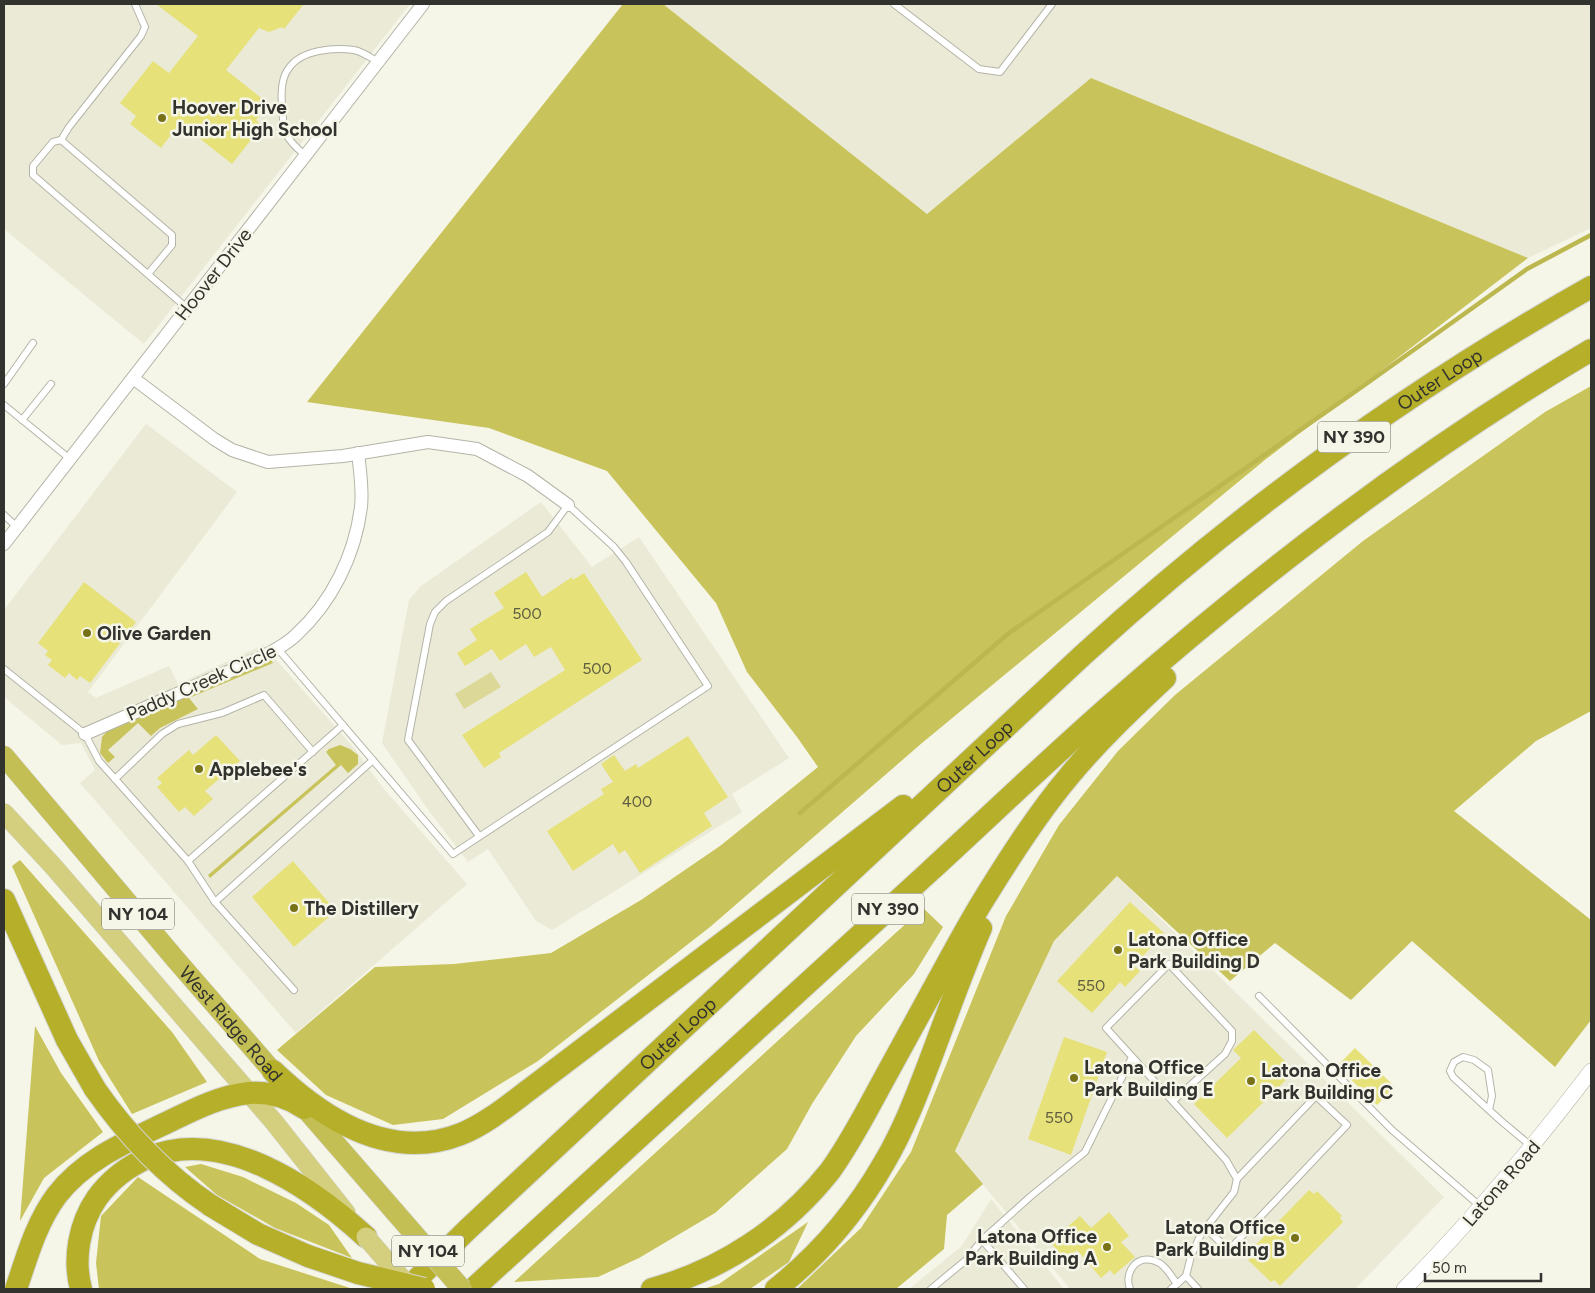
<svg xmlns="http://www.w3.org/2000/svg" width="1595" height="1293" viewBox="0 0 1595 1293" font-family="Figtree,sans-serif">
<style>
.built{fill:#ebead7}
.green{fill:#dcd998}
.forest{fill:#c8c35b}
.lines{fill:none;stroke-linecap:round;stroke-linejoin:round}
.stream{stroke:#bcb74e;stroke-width:4.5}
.building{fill:#e6e179}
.service-casing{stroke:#b4b4a8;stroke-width:8}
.minor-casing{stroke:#b4b4a8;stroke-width:14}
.tertiary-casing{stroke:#b4b4a8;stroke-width:16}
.primary-casing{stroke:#d6d6d5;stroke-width:20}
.trunk-casing{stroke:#d6d6d5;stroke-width:21}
.motorway-casing{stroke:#d6d6d5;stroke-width:24}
.service{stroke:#fff;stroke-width:6}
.minor{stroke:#fff;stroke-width:12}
.tertiary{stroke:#fff;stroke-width:15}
.primary{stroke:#d3cf7f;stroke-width:19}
.trunk{stroke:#c4bf54;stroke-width:20}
.motorway{stroke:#b6af29;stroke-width:22}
.primary-bridge-casing{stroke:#d6d6d5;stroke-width:20;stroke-linecap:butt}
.trunk-bridge-casing{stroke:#d6d6d5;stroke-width:21;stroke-linecap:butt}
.motorway-bridge-casing{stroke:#d6d6d5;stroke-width:24;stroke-linecap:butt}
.primary-bridge{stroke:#d3cf7f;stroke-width:19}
.trunk-bridge{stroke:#c4bf54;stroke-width:20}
.motorway-bridge{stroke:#b6af29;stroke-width:22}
.poi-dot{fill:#777215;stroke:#f5f5e8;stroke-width:2}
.labels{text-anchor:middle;stroke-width:5;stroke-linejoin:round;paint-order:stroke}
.number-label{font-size:16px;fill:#5f5e41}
.shield{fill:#f5f5e8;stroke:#6c6c66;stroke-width:1}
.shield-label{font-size:18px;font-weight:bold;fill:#32322e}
.poi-label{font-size:19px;font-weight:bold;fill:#32322e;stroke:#f5f5e8;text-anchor:start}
.street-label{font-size:19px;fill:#32322e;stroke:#f5f5e8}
</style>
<rect width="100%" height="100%" fill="#f5f5e8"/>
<g class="built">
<path d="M 6,4 L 410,4 L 144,344 L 4,229 L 4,7 Z"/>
<path d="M 663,4 L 1591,4 L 1591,228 L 1528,258 L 1091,78 L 927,214 Z"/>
<path d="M 146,424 L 237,492 L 88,692 L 96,698 L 169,666 L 178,684 L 263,645 L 354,748 L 383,788 L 467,884 L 296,1033 L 80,783 L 95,770 L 81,743 L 62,745 L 4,697 L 4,610 Z"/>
<path d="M 541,502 L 592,567 L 639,537 L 789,758 L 732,794 L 742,812 L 552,930 L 536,921 L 488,849 L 468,862 L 429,811 L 382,743 L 409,600 L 421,586 Z"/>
<path d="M 1117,876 L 1444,1197 L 1355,1289 L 1070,1289 L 955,1151 L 1054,941 Z"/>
<path d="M 991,1199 L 1064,1289 L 909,1289 L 962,1246 Z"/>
</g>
<path class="green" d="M 491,672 L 501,687 L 464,709 L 455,694 Z"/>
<g class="forest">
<path d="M 623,4 L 663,4 L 927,214 L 1091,78 L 1528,258 L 1266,459 L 922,743 L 710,927 L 538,1061 L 443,1119 L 393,1125 L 326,1095 L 277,1050 L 375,967 L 454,964 L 551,953 L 641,900 L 720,846 L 818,767 L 797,737 L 747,672 L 716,603 L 607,471 L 489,428 L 307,402 Z"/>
<path d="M 1591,386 L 1591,711 L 1536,741 L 1454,811 L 1591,920 L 1591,1020 L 1555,1067 L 1412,941 L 1351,1000 L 1275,943 L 1230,981 L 1117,876 L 1054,941 L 955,1151 L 983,1184 L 947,1215 L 944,1249 L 896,1289 L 797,1289 L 861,1228 L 911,1152 L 1006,916 L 1059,825 L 1118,751 L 1175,695 L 1363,541 L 1545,412 Z"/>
<path d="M 271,660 L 273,663 L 189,698 L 198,709 L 160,728 L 151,736 L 138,723 L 108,750 L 115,757 L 108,763 L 100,753 L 102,737 L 108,730 Z"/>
<path d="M 340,745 L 350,749 L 358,755 L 358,764 L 348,773 L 341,765 L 210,878 L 208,875 L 336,765 L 326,752 L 329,749 Z"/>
<path d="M 20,860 L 172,1032 L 207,1082 L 132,1114 L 99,1061 L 12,866 Z"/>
<path d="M 923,908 L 943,927 L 914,974 L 856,1036 L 812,1104 L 787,1149 L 715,1213 L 639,1258 L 598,1277 L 514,1282 Z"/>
<path d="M 35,1026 L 61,1073 L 103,1132 L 44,1178 L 20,1221 Z"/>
<path d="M 201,1164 L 243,1177 L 296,1203 L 329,1225 L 352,1258 L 275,1228 L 217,1195 L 185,1167 Z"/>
<path d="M 138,1177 L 260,1259 L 353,1289 L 99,1289 L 96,1263 L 101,1216 Z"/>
<path d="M 808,1222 L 789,1262 L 750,1289 L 703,1289 L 719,1284 Z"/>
</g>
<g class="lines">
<path class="stream" d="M 800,813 L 1009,633 L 1359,389 L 1527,269 L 1591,235"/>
</g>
<g class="building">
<path d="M 156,4 L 304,4 L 284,29 L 282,27 L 269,32 L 259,28 L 226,70 L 269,104 L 256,120 L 262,126 L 232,164 L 180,123 L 161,148 L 130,124 L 136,116 L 120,103 L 153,61 L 169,73 L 198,36 Z"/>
<path d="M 526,572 L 542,597 L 572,577 L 573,580 L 584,573 L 642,660 L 499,753 L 501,757 L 484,768 L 462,735 L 565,670 L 551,647 L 534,657 L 526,644 L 500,661 L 492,649 L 465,666 L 457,653 L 477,640 L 470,629 L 504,608 L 494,593 Z"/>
<path d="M 84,582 L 136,622 L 90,683 L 80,676 L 77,680 L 69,673 L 65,678 L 48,665 L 52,660 L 45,655 L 48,651 L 38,643 Z"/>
<path d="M 216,735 L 240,761 L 205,791 L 213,799 L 194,816 L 185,807 L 179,812 L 157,787 L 162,783 L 157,778 L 189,750 L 193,755 Z"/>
<path d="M 688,736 L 728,797 L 704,813 L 712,826 L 640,873 L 625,850 L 619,854 L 613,844 L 573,871 L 547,831 L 604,794 L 601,789 L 613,782 L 601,764 L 614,755 L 625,771 L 636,764 L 638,768 Z"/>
<path d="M 293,861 L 336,911 L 294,947 L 252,897 Z"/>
<path d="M 1130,902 L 1164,933 L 1134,966 L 1140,971 L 1125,987 L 1120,982 L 1092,1013 L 1057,981 Z"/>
<path d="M 1254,1030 L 1295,1071 L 1227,1138 L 1194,1104 L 1241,1058 L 1233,1050 Z"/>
<path d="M 1064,1037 L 1107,1052 L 1071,1155 L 1028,1139 Z"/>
<path d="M 1355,1048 L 1395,1087 L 1377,1105 L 1337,1066 Z"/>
<path d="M 1309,1190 L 1314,1194 L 1317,1191 L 1342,1216 L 1340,1218 L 1343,1222 L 1280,1286 L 1274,1280 L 1271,1282 L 1248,1260 L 1252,1257 L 1248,1253 Z"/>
<path d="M 1109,1212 L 1129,1236 L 1121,1242 L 1135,1257 L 1114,1275 L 1110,1270 L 1101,1278 L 1077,1250 L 1066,1260 L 1050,1242 L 1080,1216 L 1091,1228 Z"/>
</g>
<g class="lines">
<g class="service-casing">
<g id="service">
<path d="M 894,4 L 979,69 L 1000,72 L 1052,4"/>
<path d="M 61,140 L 69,127 L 141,36 L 145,27 L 135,4"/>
<path d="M 305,155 C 284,138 283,131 282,105 C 281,93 281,78 289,68 C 301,50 334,47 354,50 C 363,52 370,57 378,62"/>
<path d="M 148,274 L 172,245 L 172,235 L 61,140 L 53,142 L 33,166 L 33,175 L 187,308"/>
<path d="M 4,384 L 33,343"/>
<path d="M 4,405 L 70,459"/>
<path d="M 22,420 L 51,384"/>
<path d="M 4,515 L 17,527"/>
<path d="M 278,649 L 453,854 L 708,686 L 626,562 L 614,547 L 568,505 L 548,532 L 446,601 L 435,612 L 430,624 L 408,740 L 479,836"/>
<path d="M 4,669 L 85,734 L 99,761 L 188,861 L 215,902 L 294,990"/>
<path d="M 115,779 L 162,734 L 178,724 L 222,713 L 264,695 L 313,752"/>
<path d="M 188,861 L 343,725"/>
<path d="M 215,902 L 373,760"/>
<path d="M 1259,996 L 1392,1130 L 1480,1206"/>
<path d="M 1173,1101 L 1225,1054 L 1232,1041 L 1232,1031 L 1169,964 L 1106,1028 L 1226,1160 L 1237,1179 L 1234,1192 L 1201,1234 L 1191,1256 L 1186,1276 L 1198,1289"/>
<path d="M 1489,1110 L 1492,1096 L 1488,1070 L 1474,1060 L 1463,1057 L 1454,1062 L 1450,1071 L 1453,1077 L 1500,1120 L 1531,1146"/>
<path d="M 1205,1228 L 1229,1250 L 1347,1125 L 1316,1096 L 1237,1179"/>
<path d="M 982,1240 L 1024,1289"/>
<path d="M 931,1289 L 966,1260 L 982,1240 L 1031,1196 L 1085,1152 L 1132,1057"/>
<path d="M 1130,1289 C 1124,1273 1136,1254 1155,1261 C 1165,1264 1171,1276 1177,1284"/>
<path d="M 1171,1289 L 1186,1276"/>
</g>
</g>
<g class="minor-casing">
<g id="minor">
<path d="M 133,378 L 214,439 L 232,450 L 268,462 L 343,456 L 428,442 L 477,449 L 528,476 L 568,505"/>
<path d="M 4,544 L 423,4"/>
<path d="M 85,734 L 260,658 C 273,651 286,645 296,635 C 332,602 355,555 361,507 C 363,489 360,471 358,453"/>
</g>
</g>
<g class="tertiary-casing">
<path id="tertiary" d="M 1404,1289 C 1472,1221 1533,1147 1591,1071"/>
</g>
<g class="primary-casing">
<path id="primary" d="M 4,813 L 53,866 L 274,1122 L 346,1213"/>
</g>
<g class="trunk-casing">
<g id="trunk">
<path id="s1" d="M 4,756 L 177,961 L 395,1212"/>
</g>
</g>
<g class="motorway-casing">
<g id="motorway">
<path d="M 4,900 L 67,1040 L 95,1089"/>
<path d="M 273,1071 C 323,1119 390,1162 461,1134 C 488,1123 511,1103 534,1086 L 903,806"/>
<path d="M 210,1205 L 258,1234 L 308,1256"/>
<path d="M 16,1289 C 27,1257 36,1223 57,1195 C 84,1160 124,1143 164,1124 C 191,1111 219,1096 249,1093 C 268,1092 288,1097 304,1108"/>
<path d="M 81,1289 C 73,1259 79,1224 97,1198 C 110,1180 127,1167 147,1158 C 224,1126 311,1187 366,1237"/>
<path id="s2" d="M 407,1289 L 467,1230 L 1083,655 C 1238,513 1408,390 1591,287"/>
<path d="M 473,1289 C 625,1150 777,1011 929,872 C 990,816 1050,758 1113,703 C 1262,572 1420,451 1591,350"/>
<path d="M 652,1289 C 722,1270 785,1228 830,1171 C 851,1142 867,1110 884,1079 C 905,1040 926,1002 947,964 C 959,942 971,920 984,899 C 1010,857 1038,813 1070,775 C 1099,740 1132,709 1165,678"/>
<path d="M 776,1289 C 820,1254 856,1212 884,1163 C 903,1131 916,1097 929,1063 C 946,1018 962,972 981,928"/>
</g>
</g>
<use href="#service" class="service"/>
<use href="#minor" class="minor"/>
<use href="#tertiary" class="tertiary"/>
<use href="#primary" class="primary"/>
<use href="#trunk" class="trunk"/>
<use href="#motorway" class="motorway"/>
<g class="primary-bridge-casing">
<path id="primary-bridge" d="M 366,1237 L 411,1289"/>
</g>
<g class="trunk-bridge-casing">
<path id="trunk-bridge" d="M 395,1212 L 462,1289"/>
</g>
<g class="motorway-bridge-casing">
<g id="motorway-bridge">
<path d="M 95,1089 C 127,1135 164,1174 210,1205"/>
<path d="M 308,1256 L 358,1273 L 424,1289"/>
</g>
</g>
<use href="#primary-bridge" class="primary-bridge"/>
<use href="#trunk-bridge" class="trunk-bridge"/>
<use href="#motorway-bridge" class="motorway-bridge"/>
</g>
<g class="poi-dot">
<circle cx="162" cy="118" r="5"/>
<circle cx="87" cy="633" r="5"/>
<circle cx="199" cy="769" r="5"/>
<circle cx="294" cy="908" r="5"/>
<circle cx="1118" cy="950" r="5"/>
<circle cx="1074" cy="1078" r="5"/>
<circle cx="1251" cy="1081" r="5"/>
<circle cx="1295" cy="1238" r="5"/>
<circle cx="1107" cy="1247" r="5"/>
</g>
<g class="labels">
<g class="number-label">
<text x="527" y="619">500</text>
<text x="597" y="674">500</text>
<text x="637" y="807">400</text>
<text x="1091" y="991">550</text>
<text x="1059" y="1123">550</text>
</g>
<g class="shield">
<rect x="1318" y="421.5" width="72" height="31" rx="4"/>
<rect x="852" y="893.5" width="72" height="31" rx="4"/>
<rect x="102" y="898.5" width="72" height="31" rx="4"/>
<rect x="392" y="1235.5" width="72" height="31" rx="4"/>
</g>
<g class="shield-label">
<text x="1354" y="443">NY 390</text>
<text x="888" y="915">NY 390</text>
<text x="138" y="920">NY 104</text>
<text x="428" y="1257">NY 104</text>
</g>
<g class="poi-label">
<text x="172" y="114">Hoover Drive<tspan x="172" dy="22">Junior High School</tspan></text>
<text x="97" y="640">Olive Garden</text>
<text x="209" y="776">Applebee's</text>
<text x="304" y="915">The Distillery</text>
<text x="1128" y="946">Latona Office<tspan x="1128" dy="22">Park Building D</tspan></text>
<text x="1084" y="1074">Latona Office<tspan x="1084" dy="22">Park Building E</tspan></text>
<text x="1261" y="1077">Latona Office<tspan x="1261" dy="22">Park Building C</tspan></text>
<text x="1285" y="1234" text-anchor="end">Latona Office<tspan x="1285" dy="22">Park Building B</tspan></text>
<text x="1097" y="1243" text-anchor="end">Latona Office<tspan x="1097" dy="22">Park Building A</tspan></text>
</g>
<g class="street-label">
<text transform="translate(213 274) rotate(-52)" y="7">Hoover Drive</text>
<text dy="7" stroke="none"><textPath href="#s2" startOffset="1378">Outer Loop</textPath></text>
<text transform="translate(201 682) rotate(-24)" y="7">Paddy Creek Circle</text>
<text dy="7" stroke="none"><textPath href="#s2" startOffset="778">Outer Loop</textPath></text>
<text dy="7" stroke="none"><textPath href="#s1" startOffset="351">West Ridge Road</textPath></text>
<text dy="7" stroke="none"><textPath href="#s2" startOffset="372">Outer Loop</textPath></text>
<text transform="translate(1501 1183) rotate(-49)" y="7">Latona Road</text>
</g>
</g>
<rect width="1595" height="1293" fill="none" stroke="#32322e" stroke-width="10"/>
<path d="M1425 1273v8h116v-8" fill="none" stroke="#32322e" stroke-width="2.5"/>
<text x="1432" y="1273" font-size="15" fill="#32322e" stroke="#f5f5e8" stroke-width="4" paint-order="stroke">50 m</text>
</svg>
